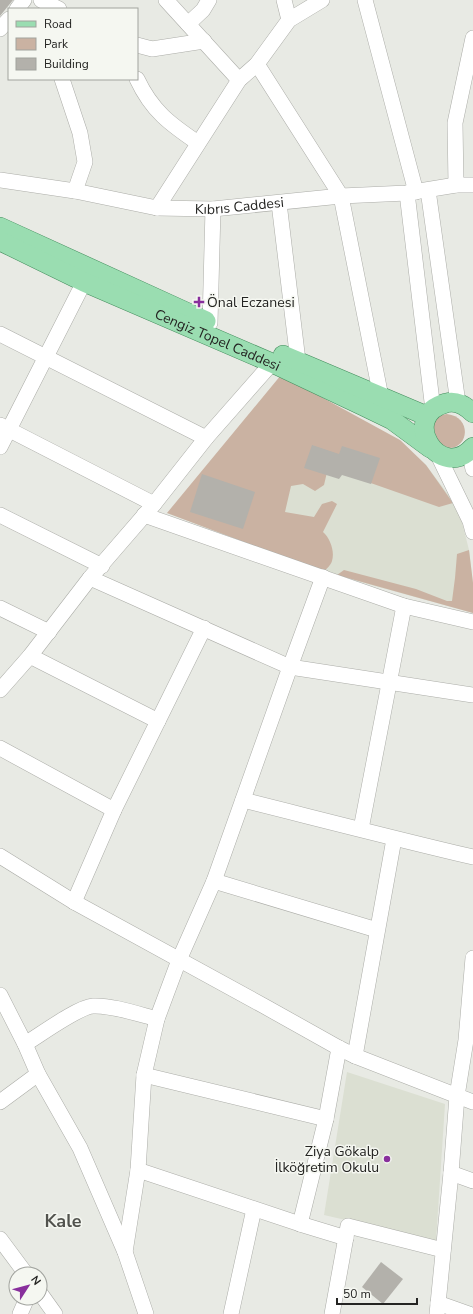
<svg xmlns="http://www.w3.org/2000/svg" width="473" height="1314" viewBox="0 0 473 1314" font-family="'Nunito Sans',sans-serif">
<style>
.built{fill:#dbdfd2}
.green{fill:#cab2a2}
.building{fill:#b3b1ab}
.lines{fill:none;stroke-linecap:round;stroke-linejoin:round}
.minor-casing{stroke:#acada8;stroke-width:16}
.major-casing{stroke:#448d5d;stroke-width:20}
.minor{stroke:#fff;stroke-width:15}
.major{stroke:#9addb1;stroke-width:19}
.poi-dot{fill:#882f9c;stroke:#f5f7f1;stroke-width:1.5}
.labels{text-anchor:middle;stroke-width:3;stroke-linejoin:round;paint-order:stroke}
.street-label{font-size:14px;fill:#242422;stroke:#f5f7f1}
.poi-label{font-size:14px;fill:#242422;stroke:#f5f7f1;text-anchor:start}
.district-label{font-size:18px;font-weight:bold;fill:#52534e;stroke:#f5f7f1}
</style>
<rect width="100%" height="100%" fill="#e8eae4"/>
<g class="built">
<path d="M 400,440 L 426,465 L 450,497 L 461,518 L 469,550 L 473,583 L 473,613 L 324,572 L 167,513 Z"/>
<path d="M 347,1072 L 445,1104 L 436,1241 L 324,1215 Z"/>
</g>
<g class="green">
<path d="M 281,375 L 400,440 L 426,465 L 453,503 L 439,507 L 328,468 L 324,485 L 315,491 L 303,484 L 291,486 L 285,512 L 314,517 L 322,504 L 332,501 L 337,504 L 323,532 C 330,538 335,551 332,561 C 331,565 326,569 324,572 L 167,513 Z"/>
<path d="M 447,414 C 472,417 469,448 449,448 C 445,448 441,446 437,444 L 433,423 L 441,415 Z"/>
<path d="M 469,550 L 473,583 L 473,613 L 337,575 L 344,570 L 416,589 L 447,601 L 452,601 L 455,578 L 457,554 Z"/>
</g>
<g class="building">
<path d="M 0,0 L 13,0 L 0,16 Z"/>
<path d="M 312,445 L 339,454 L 342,446 L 380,458 L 371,484 L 342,475 L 339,479 L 304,468 Z"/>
<path d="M 202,474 L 255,492 L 243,529 L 190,512 Z"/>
<path d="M 381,1262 L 403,1279 L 383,1304 L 362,1287 Z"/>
</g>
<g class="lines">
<g class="minor-casing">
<g id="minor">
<path d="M 41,0 L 59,9"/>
<path d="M 166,0 L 239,80"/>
<path d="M 284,0 L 289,20"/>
<path d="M 365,0 L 416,192"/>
<path d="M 17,9 L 24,0"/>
<path d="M 188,24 L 203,10 L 209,0"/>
<path d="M 0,29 L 9,19"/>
<path d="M 137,45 L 152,49 L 204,41"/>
<path d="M 257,64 L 341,196 L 381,397"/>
<path d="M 62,79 L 80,133 L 85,162 L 75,191"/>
<path d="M 137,79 C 152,111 170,124 198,143"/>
<path id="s1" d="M 0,180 L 75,191 L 157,208 L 213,209 L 341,196 L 407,193 L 456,185 L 473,185"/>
<path d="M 456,185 L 455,123 L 473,38"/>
<path d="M 428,190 L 458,403"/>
<path d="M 407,193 L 433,410"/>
<path d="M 279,203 L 298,361"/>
<path d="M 157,208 L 239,80 L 257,64 L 289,20 L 322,0"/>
<path d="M 210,323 L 213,209"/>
<path d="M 0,334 L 206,438"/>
<path d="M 0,425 L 154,504"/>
<path d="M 0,447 L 84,282"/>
<path d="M 469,451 L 473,469"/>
<path d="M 437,453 L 470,521 L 473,532"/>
<path d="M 0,515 L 102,566"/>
<path d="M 144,515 L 404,606 L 473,622"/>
<path d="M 90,578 L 290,667 L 473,695"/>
<path d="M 0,608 L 49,632"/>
<path d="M 30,656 L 158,721"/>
<path d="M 0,690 L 30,656 L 90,578 L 154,504 L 206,438 L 272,363"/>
<path d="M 0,748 L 114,810"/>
<path d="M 243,800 C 319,819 396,839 473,857"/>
<path d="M 361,829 L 404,606"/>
<path d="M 0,856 L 74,902 L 264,1006 L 339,1048 L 355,1056 L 473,1102"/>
<path d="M 214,881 L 377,930"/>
<path d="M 74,902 L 114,810 L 204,628"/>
<path d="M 0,995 L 25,1044 L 38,1074 L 80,1148 L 125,1252 L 146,1314"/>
<path d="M 25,1044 C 40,1035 78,1007 93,1006 C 112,1005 138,1014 157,1019"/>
<path d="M 355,1056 L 394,839"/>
<path d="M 144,1075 L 326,1119"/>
<path d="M 0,1102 L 38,1074"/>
<path d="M 138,1170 L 300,1224 L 346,1238"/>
<path d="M 451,1173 L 473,1181"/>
<path d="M 300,1224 L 326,1119 L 339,1048"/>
<path d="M 0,1239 L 26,1274"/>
<path d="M 125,1252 L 138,1170 L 144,1075 L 157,1019 L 179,960 L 214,881 L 290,667 L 323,577"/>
<path d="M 40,1293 L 55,1314"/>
<path d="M 438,1303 L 469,1314"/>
<path d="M 20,1314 L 27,1298"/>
<path d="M 231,1314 L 254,1209"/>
<path d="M 332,1314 L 348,1226 L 443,1250"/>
<path d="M 437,1314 L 451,1173 L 457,1096 L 466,1040 L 473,958"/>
</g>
</g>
<g class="major-casing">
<g id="major">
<path d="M 0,227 L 206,321"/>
<path id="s2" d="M 0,241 L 84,282 L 272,363 L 363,406 L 392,420 L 430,448"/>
<path d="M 283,355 L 427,416"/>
<path d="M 473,413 C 466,406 456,400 446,403 C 398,416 440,484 473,447"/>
</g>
</g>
<use href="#minor" class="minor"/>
<use href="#major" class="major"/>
</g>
<g class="poi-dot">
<path d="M197 296h4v4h4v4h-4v4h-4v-4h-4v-4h4z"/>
<circle cx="387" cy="1159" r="4"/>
</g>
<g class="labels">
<g class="street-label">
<text dy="5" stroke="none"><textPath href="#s1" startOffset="242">Kıbrıs Caddesi</textPath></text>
<text dy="5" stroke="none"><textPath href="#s2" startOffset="239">Cengiz Topel Caddesi</textPath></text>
</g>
<g class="poi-label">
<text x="207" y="307">Önal Eczanesi</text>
<text x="379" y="1156" text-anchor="end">Ziya Gökalp<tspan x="379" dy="16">İlköğretim Okulu</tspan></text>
</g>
<g class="district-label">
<text x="63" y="1227">Kale</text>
</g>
</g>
<rect x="8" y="8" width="130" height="72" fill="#f5f7f1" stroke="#a1a39e"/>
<rect x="16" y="21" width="20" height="6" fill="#9addb1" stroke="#a1a39e"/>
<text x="44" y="28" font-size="12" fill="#242422">Road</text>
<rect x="16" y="38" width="20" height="12" fill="#cab2a2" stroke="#a1a39e"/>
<text x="44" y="48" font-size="12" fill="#242422">Park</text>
<rect x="16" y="58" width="20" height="12" fill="#b3b1ab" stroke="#a1a39e"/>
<text x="44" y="68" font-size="12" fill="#242422">Building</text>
<g transform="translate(28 1286) rotate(54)"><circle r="19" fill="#f5f7f1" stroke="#a1a39e"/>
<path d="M0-3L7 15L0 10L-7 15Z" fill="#882f9c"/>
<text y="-6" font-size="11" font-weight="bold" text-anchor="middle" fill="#242422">N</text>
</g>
<path d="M337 1298v6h80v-6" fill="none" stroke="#242422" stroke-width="2"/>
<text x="343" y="1298" font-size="12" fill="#242422" stroke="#f5f7f1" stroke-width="3" paint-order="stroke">50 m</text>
</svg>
